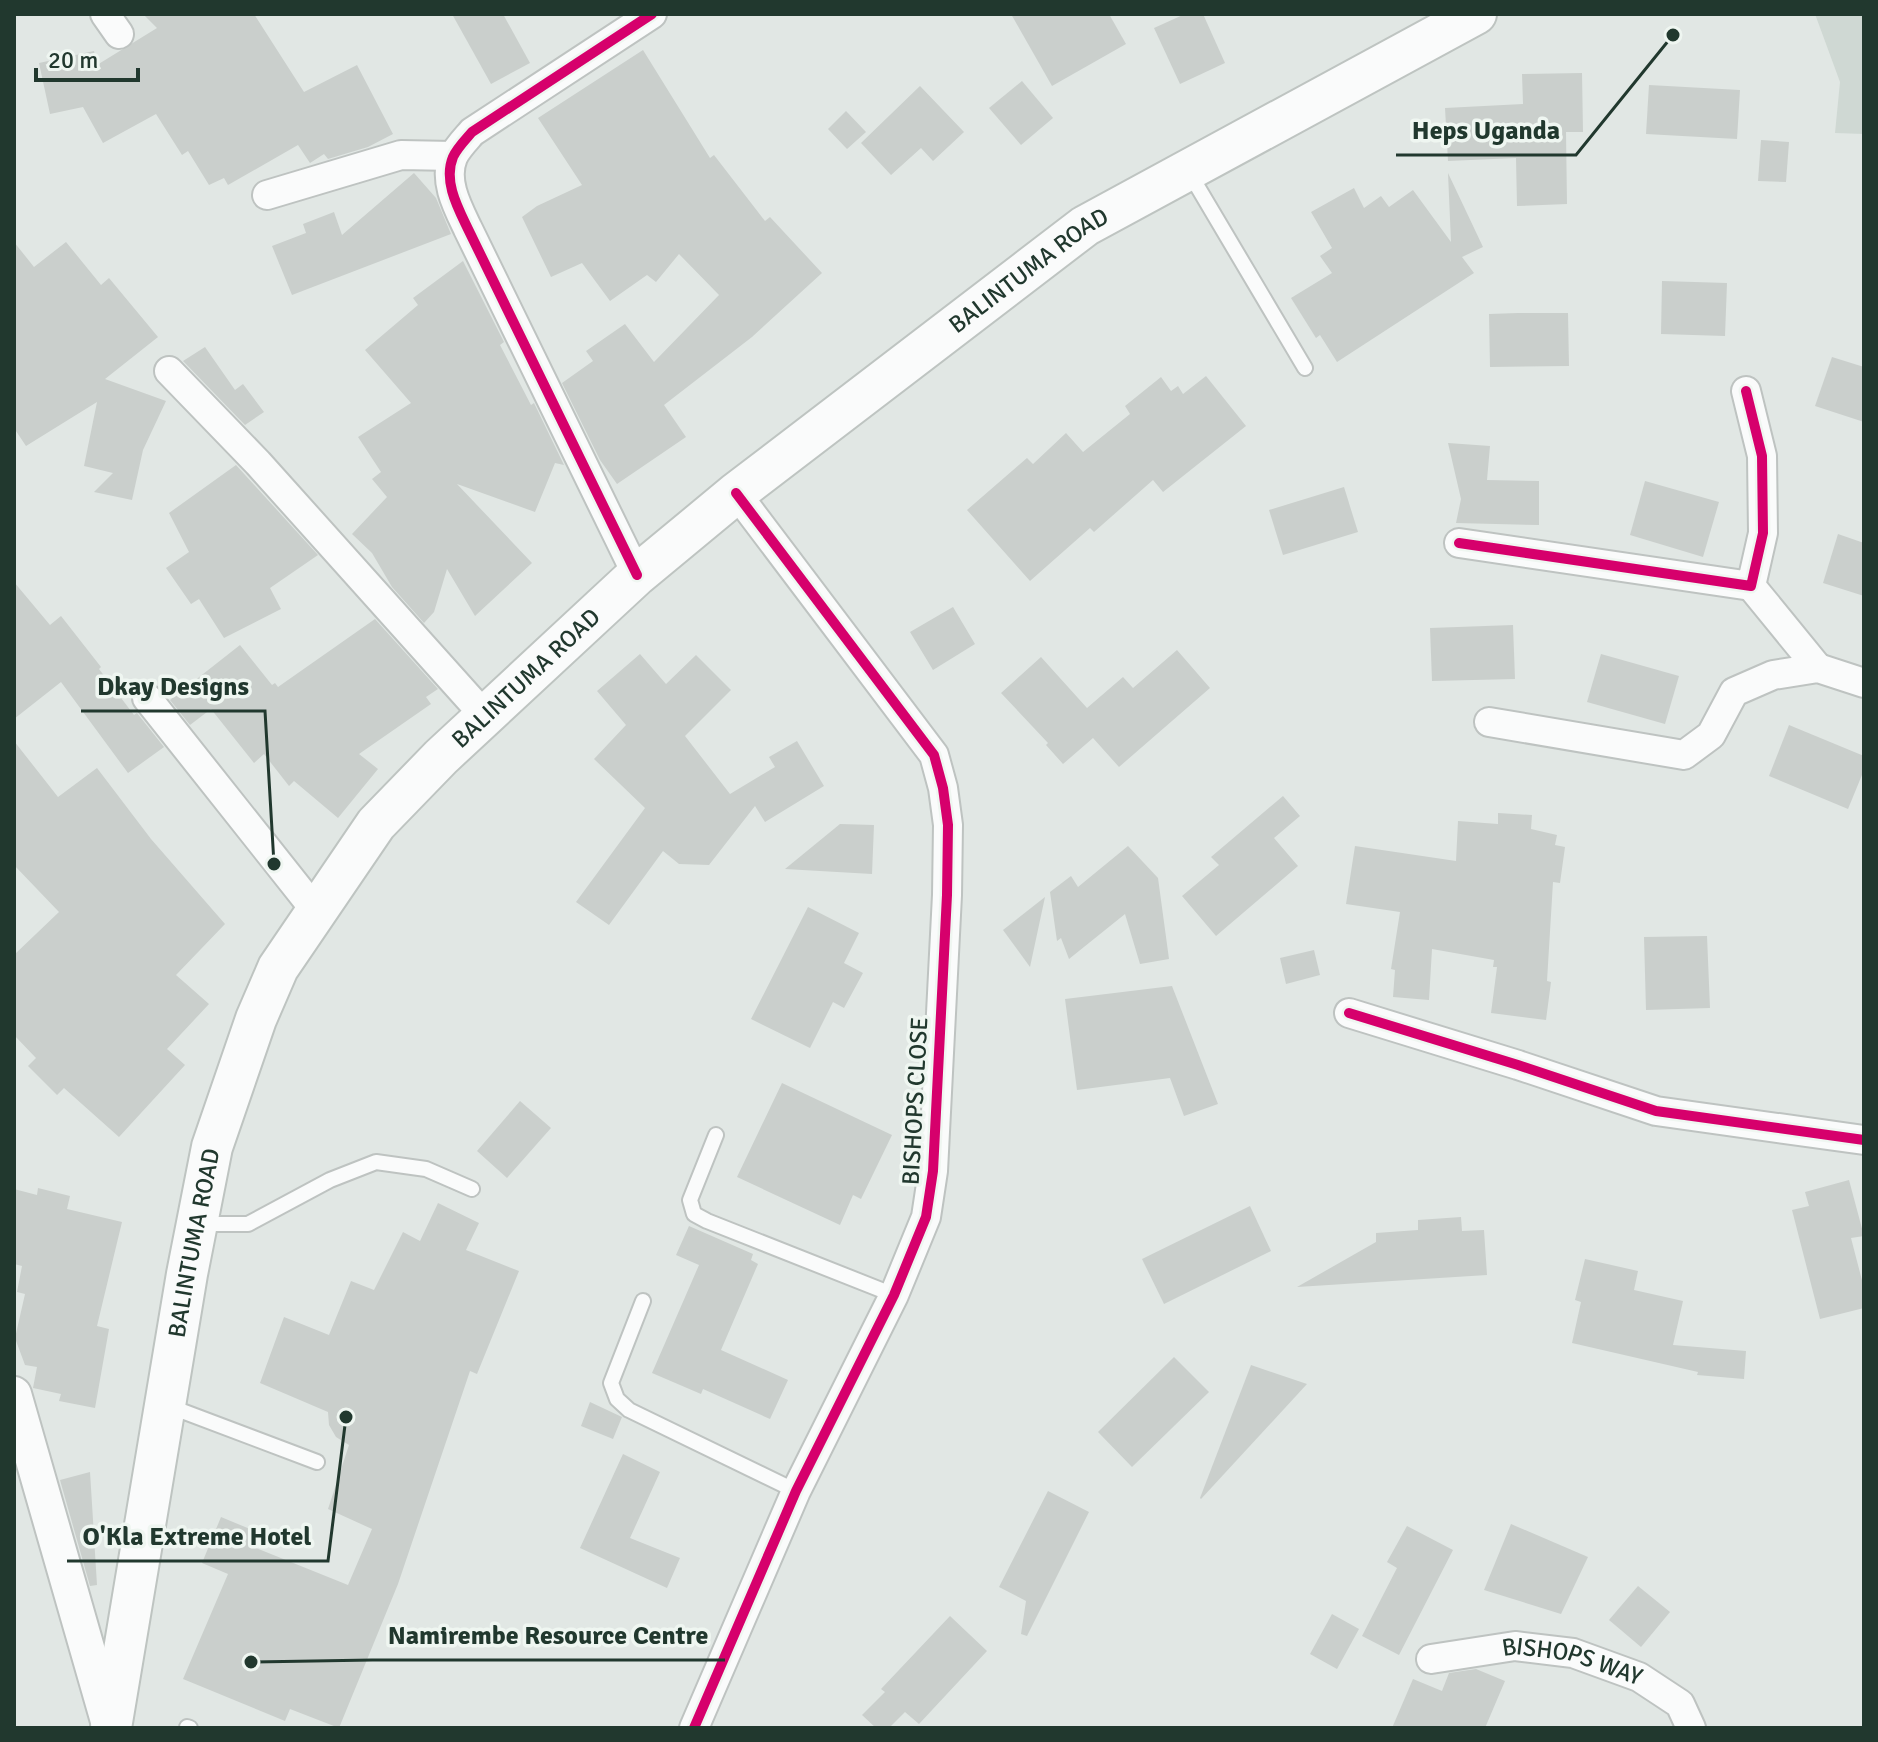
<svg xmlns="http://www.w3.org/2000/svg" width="1878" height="1742" viewBox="0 0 1878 1742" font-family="Signika,sans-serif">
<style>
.built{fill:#cfd8d3}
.building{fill:#cacfcc}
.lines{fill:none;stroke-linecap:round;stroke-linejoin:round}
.service-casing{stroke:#bec3c1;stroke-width:18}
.minor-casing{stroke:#bec3c1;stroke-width:32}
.tertiary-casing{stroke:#bec3c1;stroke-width:38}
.secondary-casing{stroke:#bec4c1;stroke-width:44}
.service{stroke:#fafbfb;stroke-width:14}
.minor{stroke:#fafbfb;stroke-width:28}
.tertiary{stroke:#fafbfb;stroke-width:34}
.secondary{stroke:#fafbfb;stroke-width:40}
.cycleway-casing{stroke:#eff6f1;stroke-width:15}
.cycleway{stroke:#d6006c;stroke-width:10}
.labels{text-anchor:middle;stroke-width:7;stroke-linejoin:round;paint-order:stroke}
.street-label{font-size:24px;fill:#21382e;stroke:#eff6f1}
.leader{fill:none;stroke:#21382e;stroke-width:3}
.callout-dot{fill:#21382e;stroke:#eff6f1;stroke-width:3}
.callout-label{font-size:26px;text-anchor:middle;font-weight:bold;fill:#21382e;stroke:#eff6f1;stroke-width:7;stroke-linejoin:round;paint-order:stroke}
</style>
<rect width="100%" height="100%" fill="#e1e7e4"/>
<path class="built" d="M 1815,14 L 1864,14 L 1864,134 L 1835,133 L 1840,82 Z"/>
<g class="building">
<path d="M 143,14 L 254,14 L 304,92 L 357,65 L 393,134 L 368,147 L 328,159 L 324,154 L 310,163 L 298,145 L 228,185 L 224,178 L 209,185 L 188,151 L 182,155 L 156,114 L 103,143 L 83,107 L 50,114 L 39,63 L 94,51 L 97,65 L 157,28 Z"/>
<path d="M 452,14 L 503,14 L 530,63 L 491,84 Z"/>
<path d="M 1011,14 L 1109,14 L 1126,44 L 1052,86 Z"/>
<path d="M 1185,14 L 1203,14 L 1225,63 L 1180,84 L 1154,28 Z"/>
<path d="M 643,50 L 710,158 L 714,155 L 765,221 L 770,217 L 822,273 L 752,337 L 664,405 L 686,437 L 617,484 L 600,460 L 562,383 L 593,361 L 586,351 L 625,324 L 654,362 L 719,295 L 679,254 L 656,282 L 647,275 L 610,301 L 582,263 L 551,277 L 522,217 L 537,206 L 582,185 L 538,118 Z"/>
<path d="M 1582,73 L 1583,132 L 1566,132 L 1567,204 L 1517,206 L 1516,158 L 1448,161 L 1445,108 L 1523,104 L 1522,74 Z"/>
<path d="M 1022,81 L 1053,118 L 1021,145 L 989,108 Z"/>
<path d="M 1649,85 L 1740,90 L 1737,139 L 1646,134 Z"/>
<path d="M 920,86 L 964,132 L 933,161 L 921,148 L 891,175 L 861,143 Z"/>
<path d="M 846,111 L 866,132 L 847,149 L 828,129 Z"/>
<path d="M 1761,140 L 1789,142 L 1786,182 L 1758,181 Z"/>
<path d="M 414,173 L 436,198 L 451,234 L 292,295 L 272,246 L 306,233 L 303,224 L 334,212 L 342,235 Z"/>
<path d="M 1448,173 L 1483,247 L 1462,257 L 1474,273 L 1337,362 L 1320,335 L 1316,338 L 1291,298 L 1332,273 L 1320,256 L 1332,248 L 1311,212 L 1354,188 L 1364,208 L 1381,196 L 1389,207 L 1413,190 L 1451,242 Z"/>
<path d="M 14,242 L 34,267 L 66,242 L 101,285 L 109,278 L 158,337 L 105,379 L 166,401 L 143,450 L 132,500 L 94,492 L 113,473 L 84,466 L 97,402 L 26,446 L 14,428 Z"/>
<path d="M 463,261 L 504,342 L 500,345 L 531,405 L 534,403 L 564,465 L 555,463 L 535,512 L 457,484 L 532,563 L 475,616 L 447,569 L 434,612 L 424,623 L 392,587 L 372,553 L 352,534 L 387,497 L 372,479 L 381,472 L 358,437 L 411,403 L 365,350 L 418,305 L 413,298 Z"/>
<path d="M 1662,281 L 1727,283 L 1725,336 L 1661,334 Z"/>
<path d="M 1518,313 L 1568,313 L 1569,366 L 1490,367 L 1489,314 Z"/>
<path d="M 205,347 L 235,390 L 243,384 L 264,412 L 245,425 L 183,361 Z"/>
<path d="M 1832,357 L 1864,367 L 1864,422 L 1815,406 Z"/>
<path d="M 1206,376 L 1246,426 L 1163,492 L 1153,480 L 1094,532 L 1090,528 L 1030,581 L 967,510 L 1027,458 L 1033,464 L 1066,433 L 1083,452 L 1130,414 L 1125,406 L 1161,377 L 1171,391 L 1178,386 L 1183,394 Z"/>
<path d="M 1448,443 L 1490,446 L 1487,480 L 1539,481 L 1539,525 L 1456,523 L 1461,499 Z"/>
<path d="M 236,465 L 318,555 L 270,588 L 281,609 L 224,638 L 199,599 L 191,604 L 166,568 L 189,552 L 169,513 Z"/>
<path d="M 1645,481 L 1719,502 L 1703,557 L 1630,535 Z"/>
<path d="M 1344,487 L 1358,532 L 1283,555 L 1269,510 Z"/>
<path d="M 1838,534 L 1864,543 L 1864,596 L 1823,583 Z"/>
<path d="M 14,582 L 50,625 L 61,616 L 101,667 L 99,669 L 134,715 L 137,713 L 164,747 L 128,773 L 61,682 L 14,719 Z"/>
<path d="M 953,607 L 975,644 L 933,670 L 910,632 Z"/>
<path d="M 375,619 L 438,689 L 426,697 L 431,704 L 359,754 L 378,769 L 338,818 L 294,781 L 289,786 L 264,754 L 254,763 L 211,709 L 190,725 L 170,700 L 240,645 L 272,685 L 275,683 L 278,687 Z"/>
<path d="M 1513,625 L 1515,679 L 1432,681 L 1430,628 Z"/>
<path d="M 1177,650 L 1210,688 L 1119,767 L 1093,738 L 1063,764 L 1046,745 L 1048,743 L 1001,693 L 1041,657 L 1087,708 L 1123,677 L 1133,688 Z"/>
<path d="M 640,654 L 666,684 L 696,655 L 731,690 L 685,736 L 730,794 L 775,767 L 769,757 L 797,741 L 824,786 L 765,822 L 755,806 L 709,865 L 679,864 L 663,851 L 609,925 L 576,902 L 645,808 L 594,759 L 626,725 L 597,691 Z"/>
<path d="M 1601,654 L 1679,676 L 1665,724 L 1587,702 Z"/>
<path d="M 1789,725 L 1864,756 L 1864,770 L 1848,809 L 1769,776 Z"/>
<path d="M 14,741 L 58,797 L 97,768 L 151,839 L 225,924 L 176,975 L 209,1004 L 167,1049 L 185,1065 L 119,1137 L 64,1088 L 57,1095 L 28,1066 L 36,1058 L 14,1035 L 14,955 L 59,912 L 14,865 Z"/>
<path d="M 1283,796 L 1300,816 L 1274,838 L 1298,866 L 1216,936 L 1182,896 L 1219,865 L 1211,857 Z"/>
<path d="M 1498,813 L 1532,815 L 1531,829 L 1557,835 L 1555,845 L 1565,847 L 1560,883 L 1553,882 L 1547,981 L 1551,982 L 1546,1020 L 1491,1013 L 1497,967 L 1493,967 L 1494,960 L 1432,949 L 1429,1000 L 1393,997 L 1395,970 L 1391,969 L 1400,912 L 1346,904 L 1355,846 L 1456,861 L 1458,821 L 1498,824 Z"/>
<path d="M 840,824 L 874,825 L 872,874 L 785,869 Z"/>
<path d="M 1128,846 L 1158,878 L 1169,959 L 1140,964 L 1125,914 L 1069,959 L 1061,938 L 1057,941 L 1050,892 L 1071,876 L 1078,887 Z"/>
<path d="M 1045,897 L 1030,967 L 1003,930 Z"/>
<path d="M 808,907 L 859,933 L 844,963 L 863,973 L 844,1008 L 833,1002 L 810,1048 L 751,1019 Z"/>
<path d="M 1707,936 L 1710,1008 L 1646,1010 L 1644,937 Z"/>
<path d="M 1314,950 L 1320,975 L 1286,984 L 1280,958 Z"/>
<path d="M 1172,986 L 1218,1104 L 1184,1116 L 1170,1078 L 1077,1090 L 1065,999 Z"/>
<path d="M 782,1083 L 892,1135 L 861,1199 L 853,1195 L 840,1225 L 737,1177 Z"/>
<path d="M 520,1101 L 551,1128 L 507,1178 L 477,1151 Z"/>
<path d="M 1849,1180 L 1864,1236 L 1851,1238 L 1864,1288 L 1864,1308 L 1820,1319 L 1792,1210 L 1809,1206 L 1805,1192 Z"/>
<path d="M 38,1188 L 70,1196 L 67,1209 L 122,1222 L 97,1326 L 109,1329 L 95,1408 L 59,1401 L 61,1394 L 33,1388 L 37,1367 L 25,1365 L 15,1338 L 25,1294 L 17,1292 L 22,1266 L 14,1264 L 14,1189 L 37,1195 Z"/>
<path d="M 438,1203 L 479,1223 L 466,1250 L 519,1271 L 477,1374 L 470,1371 L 398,1584 L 339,1728 L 290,1709 L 285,1721 L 183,1679 L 228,1574 L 202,1563 L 221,1517 L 262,1534 L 256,1548 L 348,1585 L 372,1529 L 328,1509 L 349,1445 L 336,1437 L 329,1425 L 328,1412 L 260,1383 L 284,1317 L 329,1335 L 351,1281 L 374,1290 L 403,1232 L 420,1241 Z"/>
<path d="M 1250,1206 L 1271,1251 L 1164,1304 L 1142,1259 Z"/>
<path d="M 1461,1217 L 1462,1231 L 1484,1230 L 1487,1275 L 1297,1287 L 1376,1242 L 1376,1233 L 1418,1230 L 1418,1220 Z"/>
<path d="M 689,1226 L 753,1254 L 751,1260 L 758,1264 L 721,1350 L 788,1380 L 770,1419 L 703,1389 L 701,1394 L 652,1373 L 699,1265 L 676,1255 Z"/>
<path d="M 1585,1259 L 1638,1271 L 1634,1290 L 1683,1301 L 1673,1345 L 1746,1351 L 1744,1379 L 1697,1375 L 1698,1372 L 1572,1343 L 1581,1302 L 1575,1300 Z"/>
<path d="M 1174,1357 L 1209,1392 L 1132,1467 L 1098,1432 Z"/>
<path d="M 1251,1365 L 1307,1384 L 1201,1499 L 1200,1498 Z"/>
<path d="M 590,1402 L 622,1417 L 613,1439 L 581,1426 Z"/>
<path d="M 623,1454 L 660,1472 L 630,1538 L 680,1558 L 667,1588 L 580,1548 Z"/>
<path d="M 90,1472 L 97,1585 L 90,1586 L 60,1480 Z"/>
<path d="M 1048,1491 L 1089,1512 L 1027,1636 L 1021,1634 L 1026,1601 L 999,1587 Z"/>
<path d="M 1511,1524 L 1588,1557 L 1561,1614 L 1484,1590 Z"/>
<path d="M 1407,1526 L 1453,1550 L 1399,1655 L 1362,1636 L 1397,1568 L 1387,1562 Z"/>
<path d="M 1638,1586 L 1670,1612 L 1641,1647 L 1609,1620 Z"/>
<path d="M 1332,1614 L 1359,1629 L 1337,1669 L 1310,1654 Z"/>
<path d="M 950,1616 L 987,1651 L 919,1724 L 905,1712 L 889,1728 L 876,1728 L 862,1715 L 885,1692 L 881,1689 Z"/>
<path d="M 1476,1669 L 1505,1681 L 1485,1728 L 1392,1728 L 1413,1679 L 1442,1691 L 1449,1673 Z"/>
</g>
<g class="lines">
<g class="service-casing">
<g id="service">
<path d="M 1190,174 L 1305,368"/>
<path d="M 716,1135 L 690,1200 L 694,1214 L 707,1221 L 894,1295"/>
<path d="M 201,1224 L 248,1224 L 330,1180 L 376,1162 L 426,1169 L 472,1189"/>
<path d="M 643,1301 L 611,1383 L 617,1399 L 629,1410 L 796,1491"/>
<path d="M 166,1405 L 317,1462"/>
<path d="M 187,1727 L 190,1728"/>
</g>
</g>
<g class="minor-casing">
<g id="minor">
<path d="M 105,14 L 119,34"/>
<path d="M 267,195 L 401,155 L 453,156"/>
<path d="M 169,371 L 258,463 L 485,716"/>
<path d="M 1459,543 L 1751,586 L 1763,533 L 1762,456 L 1746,391"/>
<path d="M 637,575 L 468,229 C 458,208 443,181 453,157 C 457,148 466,139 472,132 L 652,14"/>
<path d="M 1751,586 L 1818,668"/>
<path d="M 147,698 L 316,911"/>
<path d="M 1489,722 L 1684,755 L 1711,735 L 1734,692 L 1773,675 L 1818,668 L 1864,683"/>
<path d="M 1349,1013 L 1518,1065 L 1656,1111 L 1864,1140"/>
<path id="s1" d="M 1431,1659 L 1515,1646 L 1573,1653 L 1639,1677 L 1680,1704 L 1691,1728"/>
<path d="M 694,1728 L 796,1491 L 894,1295 L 926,1217 L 933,1171 L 947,895 L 948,825 L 943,788 L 934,755 L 736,493"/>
</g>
</g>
<g class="tertiary-casing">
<path id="tertiary" d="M 14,1394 L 110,1728"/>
</g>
<g class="secondary-casing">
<g id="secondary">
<path id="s2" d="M 111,1728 L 187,1274 L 212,1147 L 256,1019 L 278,968 L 376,824 L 441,757 L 637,575 L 736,493 L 1085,226 L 1476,14"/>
</g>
</g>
<use href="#service" class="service"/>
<use href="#minor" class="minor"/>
<use href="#tertiary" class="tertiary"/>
<use href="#secondary" class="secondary"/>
<g class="cycleway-casing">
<g id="cycleway">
<path d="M 1459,543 L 1751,586 L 1763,533 L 1762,456 L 1746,391"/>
<path d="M 637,575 L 468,229 C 458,208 443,181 453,157 C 457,148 466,139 472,132 L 652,14"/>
<path d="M 1349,1013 L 1518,1065 L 1656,1111 L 1864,1140"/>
<path d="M 694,1728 L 796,1491 L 894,1295 L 926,1217 L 933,1171 L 947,895 L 948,825 L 943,788 L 934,755 L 736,493"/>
</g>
</g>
<use href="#cycleway" class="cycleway"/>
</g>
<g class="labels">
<g class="street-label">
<text dy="8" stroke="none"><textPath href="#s2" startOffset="1812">BALINTUMA ROAD</textPath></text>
<text dy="8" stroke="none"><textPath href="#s2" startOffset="1164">BALINTUMA ROAD</textPath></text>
<text transform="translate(915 1101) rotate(-87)" y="8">BISHOPS CLOSE</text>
<text dy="8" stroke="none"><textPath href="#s2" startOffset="492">BALINTUMA ROAD</textPath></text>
<text dy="8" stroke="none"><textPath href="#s1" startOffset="144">BISHOPS WAY</textPath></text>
</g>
</g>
<path class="leader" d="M1673 35L1576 155H1396M274 864L265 711H81M346 1417L328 1561H67M251 1662L372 1660H725"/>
<g class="callout-dot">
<circle cx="1673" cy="35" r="8"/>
<circle cx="274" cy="864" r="8"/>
<circle cx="346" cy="1417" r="8"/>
<circle cx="251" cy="1662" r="8"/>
</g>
<g class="callout-label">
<text x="1486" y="139">Heps Uganda</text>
<text x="173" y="695">Dkay Designs</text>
<text x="197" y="1545">O'Kla Extreme Hotel</text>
<text x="548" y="1644">Namirembe Resource Centre</text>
</g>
<rect width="1878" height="1742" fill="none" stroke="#21382e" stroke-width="32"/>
<path d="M36 68v12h102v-12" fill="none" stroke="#21382e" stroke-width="4"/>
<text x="48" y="68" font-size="24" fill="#21382e" stroke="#eff6f1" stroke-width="6" paint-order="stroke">20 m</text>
</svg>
